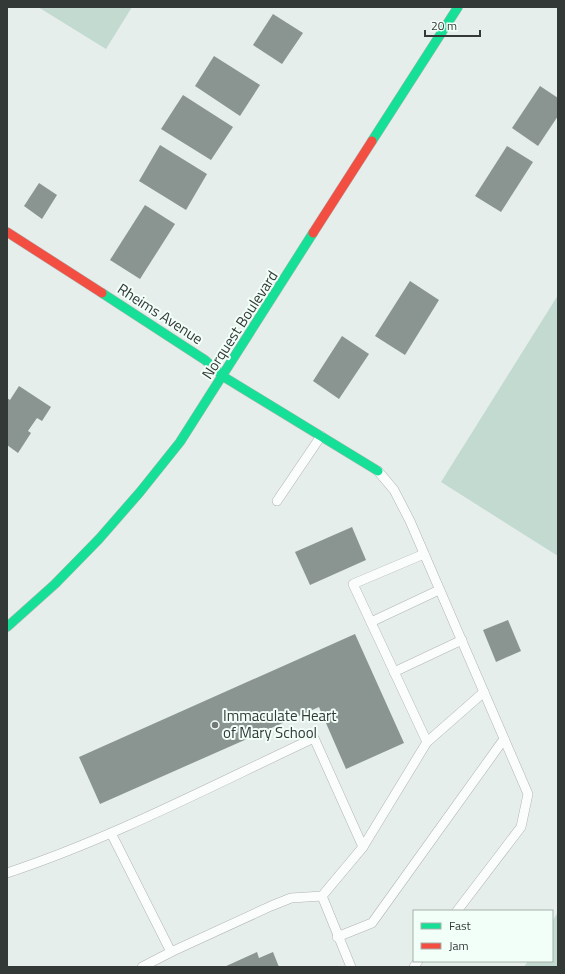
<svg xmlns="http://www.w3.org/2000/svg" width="565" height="974" viewBox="0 0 565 974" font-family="'Titillium Web',sans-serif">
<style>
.forest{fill:#c2dad0}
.building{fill:#8a9490}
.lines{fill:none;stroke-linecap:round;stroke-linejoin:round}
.lane-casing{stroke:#b0b5b3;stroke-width:10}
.fast-casing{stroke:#b0b5b3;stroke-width:10}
.jam-casing{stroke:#b0b5b3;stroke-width:10}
.lane{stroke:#fbfcfc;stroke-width:9}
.fast{stroke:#16e098;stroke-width:9}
.jam{stroke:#f24e42;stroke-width:9}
.poi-dot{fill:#727875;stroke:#f2fff9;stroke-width:1.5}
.labels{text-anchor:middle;stroke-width:4;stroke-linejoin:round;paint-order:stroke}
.street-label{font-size:15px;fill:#333936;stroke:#f2fff9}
.poi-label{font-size:15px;fill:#333936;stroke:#f2fff9;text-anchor:start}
</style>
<rect width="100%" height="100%" fill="#e6eeeb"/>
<g class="forest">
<path d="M 38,7 L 132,7 L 106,49 Z"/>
<path d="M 558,295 L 558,556 L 441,482 Z"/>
<path d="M 558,912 L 558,967 L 524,967 L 528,961 L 552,961 L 552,922 Z"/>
</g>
<g class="building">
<path d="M 273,14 L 303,33 L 282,64 L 253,45 Z"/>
<path d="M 214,56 L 260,85 L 240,116 L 195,86 Z"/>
<path d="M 540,86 L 558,98 L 558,116 L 538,146 L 512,128 Z"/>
<path d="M 183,95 L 233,127 L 211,160 L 161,129 Z"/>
<path d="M 160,145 L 207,174 L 186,210 L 139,181 Z"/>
<path d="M 507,146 L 533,162 L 501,212 L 475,196 Z"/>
<path d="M 39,183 L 57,195 L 42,219 L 24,206 Z"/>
<path d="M 145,205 L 175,224 L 140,279 L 110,260 Z"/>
<path d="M 410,281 L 439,300 L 405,355 L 375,336 Z"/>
<path d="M 342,336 L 369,354 L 339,399 L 313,381 Z"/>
<path d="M 19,386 L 51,407 L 42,421 L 37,418 L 28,431 L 31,433 L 18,453 L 7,445 L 7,398 L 10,400 Z"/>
<path d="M 352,527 L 366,560 L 310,585 L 295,552 Z"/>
<path d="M 508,620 L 521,651 L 496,662 L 483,630 Z"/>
<path d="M 355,634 L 404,743 L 346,769 L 319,707 L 100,804 L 79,757 Z"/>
<path d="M 257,952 L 259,958 L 273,952 L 279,967 L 224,967 Z"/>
</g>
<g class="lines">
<g class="lane-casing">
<g id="lane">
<path d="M 378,471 L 394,490 L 410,521 L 528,794 L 521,827 L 457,911"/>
<path d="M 277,501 L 321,436"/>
<path d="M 371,622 L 439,590"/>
<path d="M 394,672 L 462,640"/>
<path d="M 427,742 L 484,692"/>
<path d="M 111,833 L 171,952 L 271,906 L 291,898 L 322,896"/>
<path d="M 7,873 C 113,838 213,785 314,738 L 363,847 L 427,742 L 353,584 L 424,554"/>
<path d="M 337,937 L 372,923 L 504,739"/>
<path d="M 142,967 L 171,952"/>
<path d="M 351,967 L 322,896 L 363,847"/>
<path d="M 414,967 L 418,961"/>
</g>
</g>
<g class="fast-casing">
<g id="fast">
<path d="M 372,141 L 458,7"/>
<path d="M 102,293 L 205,360 L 224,377 L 378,471"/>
<path d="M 7,627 L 55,584 L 99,539 L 140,492 L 180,442 L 313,233"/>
</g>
</g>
<g class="jam-casing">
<g id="jam">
<path d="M 7,232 L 102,293"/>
<path d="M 313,233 L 372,141"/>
</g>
</g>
<use href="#lane" class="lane"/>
<use href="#fast" class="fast"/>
<use href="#jam" class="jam"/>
</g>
<circle class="poi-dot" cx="215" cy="725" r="4"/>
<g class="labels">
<g class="street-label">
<text transform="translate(160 314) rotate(33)" y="5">Rheims Avenue</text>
<text transform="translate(240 325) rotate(-57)" y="5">Norquest Boulevard</text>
</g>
<g class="poi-label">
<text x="223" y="721">Immaculate Heart<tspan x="223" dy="17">of Mary School</tspan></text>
</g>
</g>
<rect width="565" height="974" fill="none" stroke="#333936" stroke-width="16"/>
<rect x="413" y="910" width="140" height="52" fill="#f2fff9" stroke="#a6b0ab"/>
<rect x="421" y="923" width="20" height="6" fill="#16e098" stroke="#a6b0ab"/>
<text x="449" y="930" font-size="12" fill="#333936">Fast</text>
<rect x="421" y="943" width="20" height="6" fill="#f24e42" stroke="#a6b0ab"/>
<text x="449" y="950" font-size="12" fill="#333936">Jam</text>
<path d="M425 30v6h55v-6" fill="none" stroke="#333936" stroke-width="2"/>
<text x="431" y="30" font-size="12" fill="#333936" stroke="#f2fff9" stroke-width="3" paint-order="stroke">20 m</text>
</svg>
